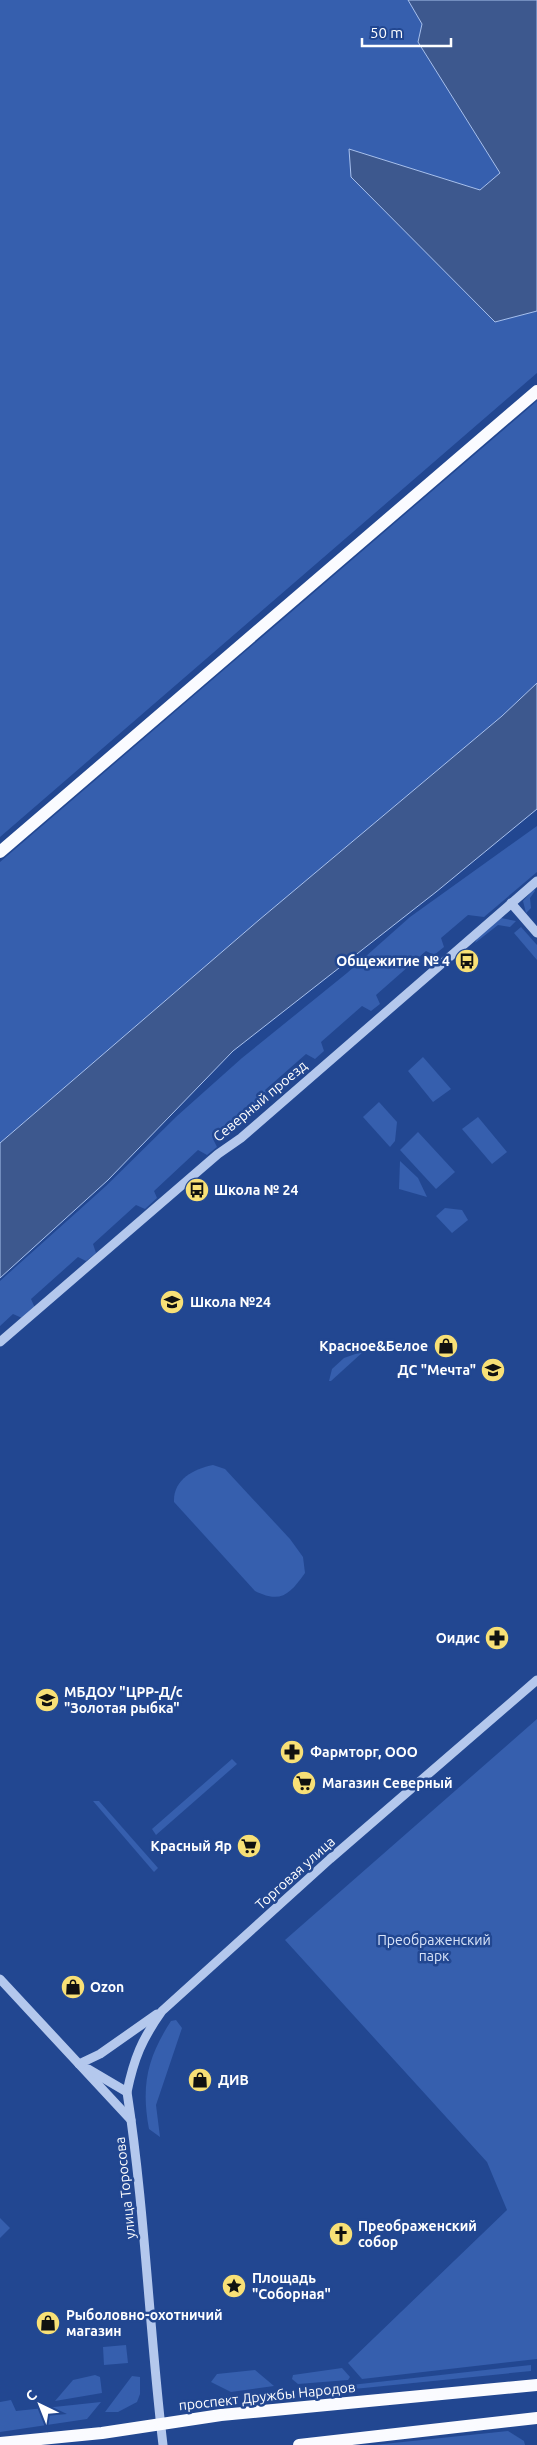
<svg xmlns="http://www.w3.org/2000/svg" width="537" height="2445" viewBox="0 0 537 2445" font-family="Ubuntu,sans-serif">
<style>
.green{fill:#365fae}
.water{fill:#3d588e;stroke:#a8c1ee}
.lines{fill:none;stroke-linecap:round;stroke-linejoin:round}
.minor{stroke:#b4c8ed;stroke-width:9}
.major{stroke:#fafbff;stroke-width:12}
.labels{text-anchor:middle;stroke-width:5;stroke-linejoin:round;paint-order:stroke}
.poi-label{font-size:14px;font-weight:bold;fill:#fff;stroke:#224791;text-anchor:start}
.street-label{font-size:14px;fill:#fff;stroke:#224791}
.park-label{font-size:14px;fill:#d9e4f9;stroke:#224791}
</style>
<rect width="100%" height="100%" fill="#224791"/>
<g class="green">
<path d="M 0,0 L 408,0 L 422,24 L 418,42 L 500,173 L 480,190 L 349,149 L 495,322 L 537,311 L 537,373 L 0,837 Z"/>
<path d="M 537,401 L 537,683 L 502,716 L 259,920 L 0,1143 L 0,862 Z"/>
<path d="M 537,826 L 537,872 L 484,917 L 468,915 L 441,938 L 444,947 L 434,955 L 426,951 L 376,995 L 380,1004 L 371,1011 L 362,1006 L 321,1042 L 324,1051 L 315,1059 L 306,1054 L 265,1090 L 269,1099 L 260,1106 L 252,1102 L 213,1139 L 217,1147 L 207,1155 L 198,1150 L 154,1191 L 157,1198 L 145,1209 L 136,1205 L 93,1244 L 96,1253 L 86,1261 L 78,1257 L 31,1299 L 35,1308 L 22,1318 L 13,1314 L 0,1326 L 0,1281 L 106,1186 L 177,1116 L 242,1058 L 347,973 L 410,917 Z"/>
<path d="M 534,889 L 535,891 L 530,898 L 531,908 L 526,913 L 523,901 Z"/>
<path d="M 501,918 L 516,921 L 510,927 L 498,925 L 475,943 L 479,935 Z"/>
<path d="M 521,927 L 537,945 L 537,960 L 514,933 Z"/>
<path d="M 423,1057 L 451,1089 L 433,1102 L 408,1071 Z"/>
<path d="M 379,1102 L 397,1122 L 395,1141 L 390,1147 L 363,1117 Z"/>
<path d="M 478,1117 L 507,1152 L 492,1164 L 462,1129 Z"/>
<path d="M 418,1132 L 455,1172 L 436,1189 L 400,1150 Z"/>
<path d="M 400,1161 L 418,1178 L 427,1197 L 399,1189 Z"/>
<path d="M 445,1208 L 462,1210 L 468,1220 L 452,1233 L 436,1216 Z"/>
<path d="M 364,1351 L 331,1381 L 329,1381 L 332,1369 L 344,1358 Z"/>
<path d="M 213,1465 L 225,1469 L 290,1539 L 303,1557 L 305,1573 C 290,1594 281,1604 255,1591 L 174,1502 C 173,1480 193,1469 213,1465 Z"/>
<path d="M 537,1719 L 537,2359 L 362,2379 L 348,2363 L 507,2210 L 487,2162 L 285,1940 Z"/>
<path d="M 232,1759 L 237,1764 L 156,1835 L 152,1829 Z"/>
<path d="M 93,1801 L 99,1801 L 158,1868 L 154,1872 Z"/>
<path d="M 176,2020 L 182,2028 L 156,2105 L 160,2137 L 149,2129 C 141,2086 147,2058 171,2021 Z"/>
<path d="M 0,2218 L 10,2228 L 0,2238 Z"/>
<path d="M 126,2345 L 128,2363 L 104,2365 L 103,2347 Z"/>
<path d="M 531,2365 L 531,2371 L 334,2391 L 333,2387 Z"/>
<path d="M 342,2368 L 350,2377 L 348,2380 L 298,2384 L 292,2379 L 293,2375 Z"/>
<path d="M 255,2370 L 274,2386 L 231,2392 L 211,2382 L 217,2374 Z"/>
<path d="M 95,2375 L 100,2377 L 102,2393 L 55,2401 L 73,2380 Z"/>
<path d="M 132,2376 L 140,2377 L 140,2394 L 137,2402 L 118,2412 L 105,2412 Z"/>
<path d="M 11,2400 L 16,2411 L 101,2402 L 87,2419 L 0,2432 L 0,2402 Z"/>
<path d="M 508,2431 L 524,2441 L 525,2445 L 374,2445 Z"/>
</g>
<g class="water">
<path d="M 408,0 L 537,0 L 537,311 L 495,322 L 351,177 L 349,149 L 480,190 L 500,173 L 418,42 L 422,24 Z"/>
<path d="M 537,683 L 537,809 L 436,892 L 233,1051 L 108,1180 L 0,1278 L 0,1143 L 259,920 L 502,716 Z"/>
</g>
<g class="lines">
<g class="minor">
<path d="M 511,903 L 537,933"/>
<path d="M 0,1342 L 218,1154 L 241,1138 L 537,881"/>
<path d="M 0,1979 L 131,2120"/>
<path d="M 79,2064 L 100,2054 L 157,2014"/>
<path d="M 88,2069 L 127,2092"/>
<path d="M 163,2445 C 149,2328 145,2209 127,2092 C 134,2058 142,2039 162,2011 L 330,1859 L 537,1680"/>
</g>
<g class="major">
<path d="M 0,852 L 537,391"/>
<path d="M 0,2443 L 102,2433 L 221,2415 L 537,2385"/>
<path d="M 299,2445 L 537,2418"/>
</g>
</g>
<defs>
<g id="bus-disc" transform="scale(1.25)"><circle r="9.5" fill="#f8e076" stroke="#224791"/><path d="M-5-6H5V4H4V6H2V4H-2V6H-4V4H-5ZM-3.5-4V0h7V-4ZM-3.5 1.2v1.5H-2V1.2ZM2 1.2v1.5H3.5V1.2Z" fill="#111"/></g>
<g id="school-disc" transform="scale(1.25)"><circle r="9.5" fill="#f8e076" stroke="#224791"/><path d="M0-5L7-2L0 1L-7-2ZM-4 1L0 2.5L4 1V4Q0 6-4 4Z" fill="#111"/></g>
<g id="shop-disc" transform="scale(1.25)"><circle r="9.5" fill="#f8e076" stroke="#224791"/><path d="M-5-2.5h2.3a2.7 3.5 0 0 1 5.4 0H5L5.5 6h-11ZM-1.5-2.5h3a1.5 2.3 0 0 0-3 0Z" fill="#111"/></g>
<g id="pharmacy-disc" transform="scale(1.25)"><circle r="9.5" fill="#f8e076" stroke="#224791"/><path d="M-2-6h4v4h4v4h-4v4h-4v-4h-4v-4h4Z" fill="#111"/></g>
<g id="supermarket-disc" transform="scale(1.25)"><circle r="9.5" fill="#f8e076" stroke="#224791"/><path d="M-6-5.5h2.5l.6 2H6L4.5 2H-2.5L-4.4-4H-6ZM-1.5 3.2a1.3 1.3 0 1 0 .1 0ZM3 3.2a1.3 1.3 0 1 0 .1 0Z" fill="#111"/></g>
<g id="church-disc" transform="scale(1.25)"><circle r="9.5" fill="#f8e076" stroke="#224791"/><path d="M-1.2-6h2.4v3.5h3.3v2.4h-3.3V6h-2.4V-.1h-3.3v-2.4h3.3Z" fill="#111"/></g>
<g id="sight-disc" transform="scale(1.25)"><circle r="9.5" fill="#f8e076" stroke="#224791"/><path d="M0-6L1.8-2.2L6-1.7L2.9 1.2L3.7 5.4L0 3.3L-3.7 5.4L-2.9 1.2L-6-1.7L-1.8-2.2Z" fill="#111"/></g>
</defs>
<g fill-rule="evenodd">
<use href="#bus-disc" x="467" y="961"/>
<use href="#bus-disc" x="197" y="1190"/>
<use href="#school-disc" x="172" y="1302"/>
<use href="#shop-disc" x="446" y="1346"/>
<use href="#school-disc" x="493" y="1370"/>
<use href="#pharmacy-disc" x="497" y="1638"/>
<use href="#school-disc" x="47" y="1700"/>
<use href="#pharmacy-disc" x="292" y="1752"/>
<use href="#supermarket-disc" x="304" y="1783"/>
<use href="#supermarket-disc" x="249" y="1846"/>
<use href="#shop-disc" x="73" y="1987"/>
<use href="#shop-disc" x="200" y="2080"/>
<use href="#church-disc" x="341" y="2234"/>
<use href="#sight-disc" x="234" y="2286"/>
<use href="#shop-disc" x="48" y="2323"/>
</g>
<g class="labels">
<g class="poi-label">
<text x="450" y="966" text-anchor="end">Общежитие № 4</text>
<text x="214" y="1195">Школа № 24</text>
<text x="190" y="1307">Школа №24</text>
<text x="428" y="1351" text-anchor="end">Красное&amp;Белое</text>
<text x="476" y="1375" text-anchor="end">ДС "Мечта"</text>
<text x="480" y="1643" text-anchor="end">Оидис</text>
<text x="64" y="1697">МБДОУ "ЦРР-Д/с<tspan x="64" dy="16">"Золотая рыбка"</tspan></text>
<text x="310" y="1757">Фармторг, ООО</text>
<text x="322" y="1788">Магазин Северный</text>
<text x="232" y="1851" text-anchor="end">Красный Яр</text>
<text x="90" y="1992">Ozon</text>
<text x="218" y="2085">ДИВ</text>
<text x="358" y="2231">Преображенский<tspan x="358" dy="16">собор</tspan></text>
<text x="252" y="2283">Площадь<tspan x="252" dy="16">"Соборная"</tspan></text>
<text x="66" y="2320">Рыболовно-охотничий<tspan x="66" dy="16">магазин</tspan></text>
</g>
<g class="street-label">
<text transform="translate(260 1101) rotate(-40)" y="5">Северный проезд</text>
<text transform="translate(295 1873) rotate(-42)" y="5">Торговая улица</text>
<text transform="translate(125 2188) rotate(-96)" y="5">улица Торосова</text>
<text transform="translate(267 2396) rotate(-6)" y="5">проспект Дружбы Народов</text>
</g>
<g class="park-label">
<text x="434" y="1945">Преображенский<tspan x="434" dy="16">парк</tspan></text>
</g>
</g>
<g transform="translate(40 2405) rotate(317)" stroke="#224791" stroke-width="4" paint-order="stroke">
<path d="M0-4L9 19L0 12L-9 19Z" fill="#ffffff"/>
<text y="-8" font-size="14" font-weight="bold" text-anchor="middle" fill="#ffffff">С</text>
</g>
<path d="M362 38v8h89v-8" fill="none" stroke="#ffffff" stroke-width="2.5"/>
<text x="370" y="38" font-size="15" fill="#ffffff" stroke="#224791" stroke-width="4" paint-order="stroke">50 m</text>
</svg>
